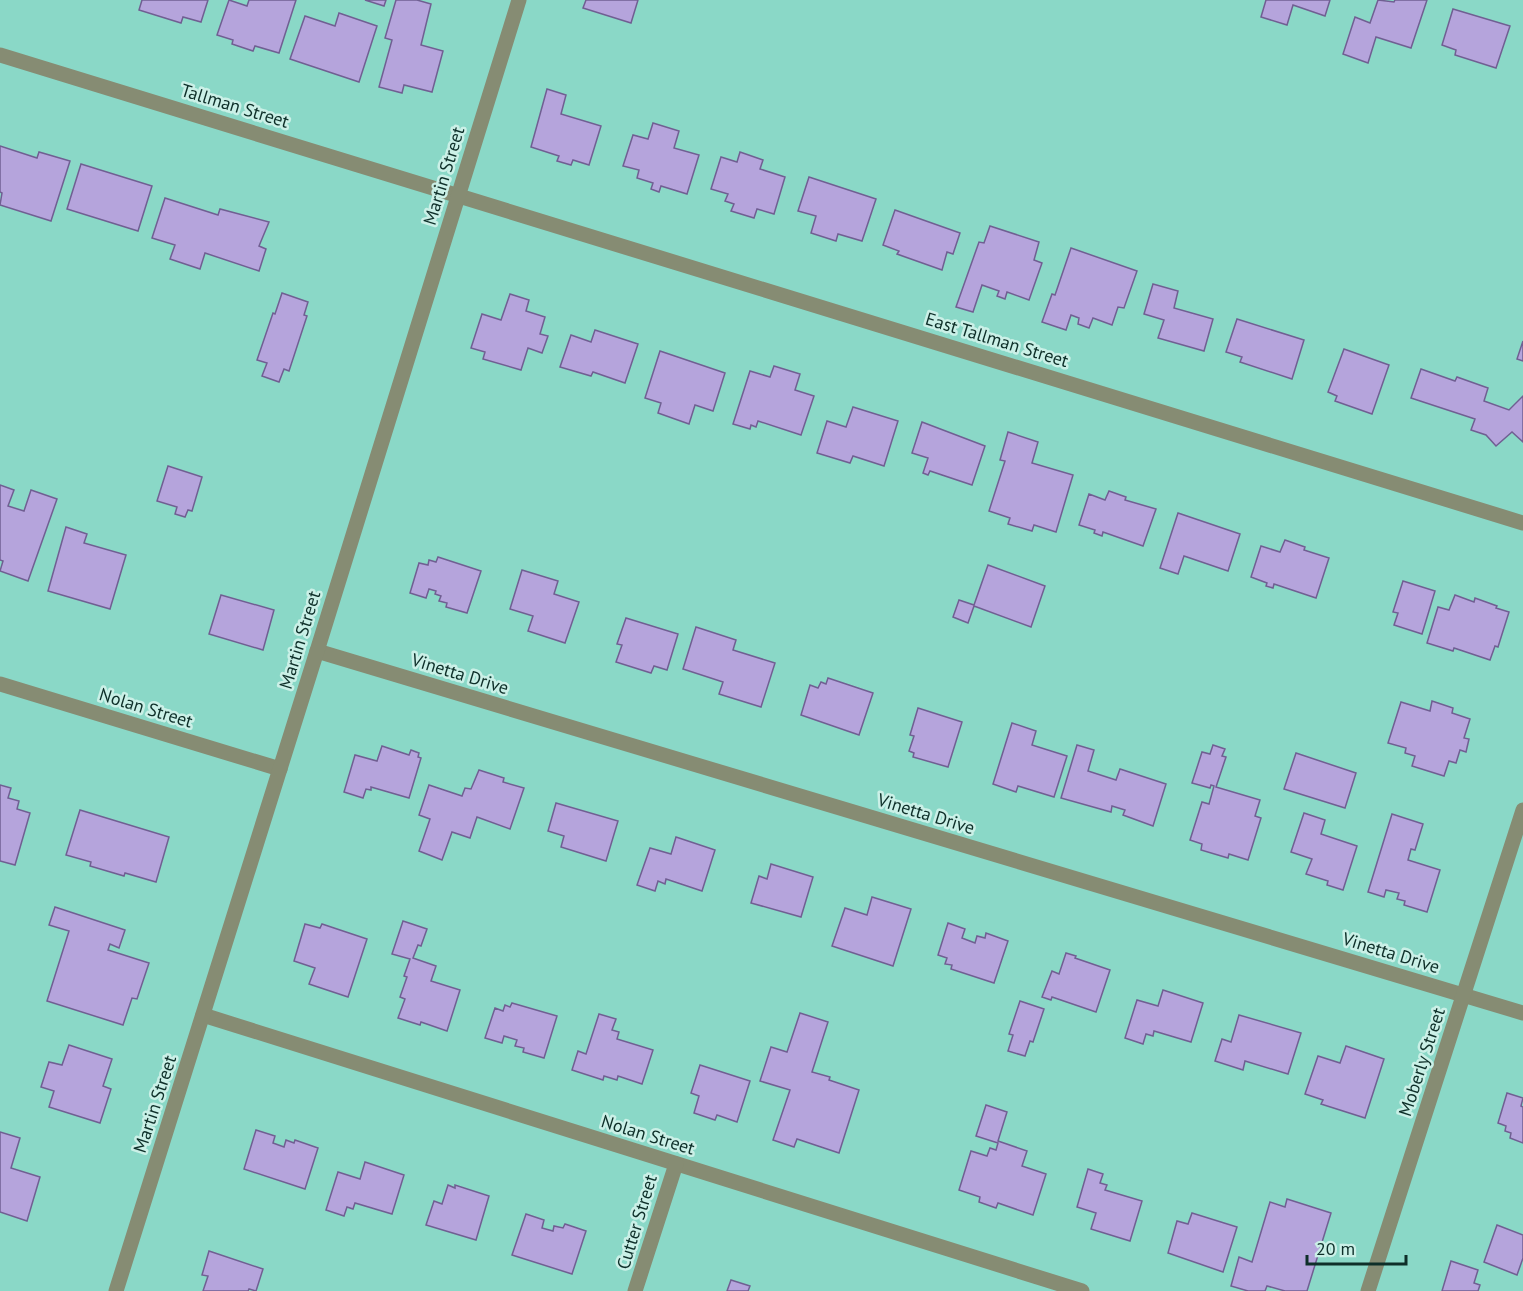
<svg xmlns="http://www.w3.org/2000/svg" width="1523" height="1291" viewBox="0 0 1523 1291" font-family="'PT Sans',sans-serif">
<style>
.building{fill:#b5a4dc;stroke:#705f92;stroke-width:1.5}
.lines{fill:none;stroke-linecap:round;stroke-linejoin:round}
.minor{stroke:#868c73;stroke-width:15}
.labels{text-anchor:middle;stroke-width:5;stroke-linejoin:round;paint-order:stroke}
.street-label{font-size:18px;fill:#0e2f29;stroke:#cbf0e7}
</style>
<rect width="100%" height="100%" fill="#8ad8c7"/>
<g class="building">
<path d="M 142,0 L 208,0 L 201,22 L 183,17 L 181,23 L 139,10 Z"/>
<path d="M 229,0 L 247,6 L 249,0 L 296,0 L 279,53 L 255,46 L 253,51 L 232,44 L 233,40 L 217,35 Z"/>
<path d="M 365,0 L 386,0 L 384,6 Z"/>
<path d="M 396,0 L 417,0 L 431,4 L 421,45 L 443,51 L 432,92 L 404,85 L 402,93 L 379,87 L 392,40 L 385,38 Z"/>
<path d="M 586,0 L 638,0 L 631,23 L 583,8 Z"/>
<path d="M 1266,0 L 1330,0 L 1325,16 L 1293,5 L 1287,25 L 1261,17 Z"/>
<path d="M 1378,0 L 1394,2 L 1395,0 L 1427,0 L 1411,48 L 1376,37 L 1368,63 L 1343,54 L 1355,17 L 1370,23 Z"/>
<path d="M 1453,9 L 1510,26 L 1496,68 L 1455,55 L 1456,50 L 1442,45 Z"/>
<path d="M 339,13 L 377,26 L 359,82 L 290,59 L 305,16 L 335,26 Z"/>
<path d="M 547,89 L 566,95 L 561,114 L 601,126 L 589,165 L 573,160 L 571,165 L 557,161 L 559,156 L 531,147 Z"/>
<path d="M 653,123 L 679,131 L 674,148 L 699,155 L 687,194 L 661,186 L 659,192 L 651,189 L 653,183 L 637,178 L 639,170 L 623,166 L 633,135 L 648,139 Z"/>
<path d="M 0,146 L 37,158 L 39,152 L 70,161 L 51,221 L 0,205 L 2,193 L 0,192 Z"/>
<path d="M 740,152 L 763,160 L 760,169 L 785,177 L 774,214 L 757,209 L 754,218 L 731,211 L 734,204 L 725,201 L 728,194 L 711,189 L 721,157 L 737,162 Z"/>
<path d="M 81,164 L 152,186 L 138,231 L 67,209 Z"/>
<path d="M 809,177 L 876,199 L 862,241 L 838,234 L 836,241 L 811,233 L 816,216 L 798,211 Z"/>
<path d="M 165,198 L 218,215 L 220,209 L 269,222 L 259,246 L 266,249 L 259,271 L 205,253 L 200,269 L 170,259 L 175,245 L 152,238 Z"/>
<path d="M 895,210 L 960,233 L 953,254 L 947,252 L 942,270 L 897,254 L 899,251 L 883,245 Z"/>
<path d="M 990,226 L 1039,242 L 1034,260 L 1042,263 L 1029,300 L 1007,292 L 1005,299 L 997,296 L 999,291 L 982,285 L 973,312 L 956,307 L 979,242 L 984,243 Z"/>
<path d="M 1071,248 L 1137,271 L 1124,308 L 1118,307 L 1112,325 L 1093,318 L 1089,328 L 1078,324 L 1079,318 L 1071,315 L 1066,330 L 1042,322 L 1052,294 L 1055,295 Z"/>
<path d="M 1153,284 L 1178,291 L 1174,308 L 1213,319 L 1204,351 L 1158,338 L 1164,320 L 1144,314 Z"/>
<path d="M 282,293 L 308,302 L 304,315 L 307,316 L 289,371 L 284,369 L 279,382 L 262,376 L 267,363 L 257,360 L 273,313 L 275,314 Z"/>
<path d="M 510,294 L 529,300 L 526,311 L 545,317 L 540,334 L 548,336 L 542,353 L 528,348 L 521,370 L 483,359 L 485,352 L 471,348 L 482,314 L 501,320 Z"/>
<path d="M 1237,319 L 1304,340 L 1292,379 L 1240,362 L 1242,357 L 1226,352 Z"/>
<path d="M 595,330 L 638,344 L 625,383 L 593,372 L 591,376 L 560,367 L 571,335 L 591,342 Z"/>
<path d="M 1523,341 L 1523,361 L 1517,359 Z"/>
<path d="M 1344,349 L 1389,365 L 1372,414 L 1335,401 L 1337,396 L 1328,392 Z"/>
<path d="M 660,351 L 725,373 L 713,411 L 695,405 L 689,424 L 658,413 L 661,403 L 645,398 Z"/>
<path d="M 774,366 L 800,374 L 795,390 L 814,396 L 801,435 L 758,421 L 756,427 L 751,425 L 750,429 L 733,424 L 750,371 L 770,377 Z"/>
<path d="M 1421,369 L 1455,381 L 1457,377 L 1488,388 L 1484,401 L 1509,410 L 1523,396 L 1523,442 L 1512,432 L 1496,446 L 1486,435 L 1471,430 L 1475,419 L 1411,398 Z"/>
<path d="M 853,407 L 898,421 L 884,466 L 853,456 L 850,463 L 817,453 L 827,421 L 846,427 Z"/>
<path d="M 922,422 L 985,446 L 972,485 L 930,471 L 928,475 L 923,473 L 928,458 L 912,453 Z"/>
<path d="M 1008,432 L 1038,442 L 1032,463 L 1073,475 L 1056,532 L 1034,525 L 1032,531 L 1008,524 L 1010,518 L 989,511 L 1005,461 L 1000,460 Z"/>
<path d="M 168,466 L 202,477 L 192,511 L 188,510 L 185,517 L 175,514 L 177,507 L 157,501 Z"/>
<path d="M 0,485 L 14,490 L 8,506 L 24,511 L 31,490 L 57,499 L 28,581 L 0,571 L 3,561 L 0,560 Z"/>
<path d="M 1109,491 L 1126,497 L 1125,500 L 1156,509 L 1143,546 L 1103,532 L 1102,536 L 1094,533 L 1095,530 L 1079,525 L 1089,494 L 1105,500 Z"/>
<path d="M 1178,513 L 1240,534 L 1228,571 L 1184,556 L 1178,574 L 1160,568 Z"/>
<path d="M 66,527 L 87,534 L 84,543 L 126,555 L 110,609 L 48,591 Z"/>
<path d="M 1285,540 L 1305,547 L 1304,550 L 1329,558 L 1316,598 L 1274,584 L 1273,588 L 1266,586 L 1267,583 L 1251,577 L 1261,546 L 1280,552 Z"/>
<path d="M 438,557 L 481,571 L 467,613 L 446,607 L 447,603 L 439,601 L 441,596 L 435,594 L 436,591 L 429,589 L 426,598 L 410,593 L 419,563 L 428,565 L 429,560 L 436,562 Z"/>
<path d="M 988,565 L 1045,586 L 1031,627 L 974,606 L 968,623 L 953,617 L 959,600 L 974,605 Z"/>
<path d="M 522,570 L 558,581 L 554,594 L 579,602 L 565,643 L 528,631 L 533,616 L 510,609 Z"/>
<path d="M 1403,581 L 1435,591 L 1422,634 L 1394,625 L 1398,613 L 1393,612 Z"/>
<path d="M 221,595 L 274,610 L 263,650 L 209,634 Z"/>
<path d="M 1455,595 L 1474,602 L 1475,598 L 1497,606 L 1496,608 L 1509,612 L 1498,647 L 1495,646 L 1490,660 L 1454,648 L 1453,651 L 1427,643 L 1438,607 L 1449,610 Z"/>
<path d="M 626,618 L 678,634 L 667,670 L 654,666 L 651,673 L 616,662 L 622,645 L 617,644 Z"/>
<path d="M 696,627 L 736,640 L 733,650 L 775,663 L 761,707 L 719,694 L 723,682 L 683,669 Z"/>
<path d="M 828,678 L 873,693 L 859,735 L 801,715 L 810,685 L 818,688 L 821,682 L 826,684 Z"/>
<path d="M 1432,701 L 1453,708 L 1452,713 L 1470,719 L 1464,738 L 1469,739 L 1466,752 L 1460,750 L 1456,763 L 1449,761 L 1444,776 L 1412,766 L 1415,756 L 1405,753 L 1406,748 L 1388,743 L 1401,702 L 1430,711 Z"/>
<path d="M 918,708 L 962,722 L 948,767 L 913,757 L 914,753 L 909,751 L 914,736 L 910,735 Z"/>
<path d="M 1012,723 L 1036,731 L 1032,745 L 1067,756 L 1054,797 L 1018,786 L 1016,792 L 993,784 Z"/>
<path d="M 1077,745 L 1094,750 L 1088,771 L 1116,780 L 1120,769 L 1166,784 L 1153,826 L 1123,815 L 1125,810 L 1112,806 L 1111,812 L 1061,798 Z"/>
<path d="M 1213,745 L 1225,749 L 1222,756 L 1226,757 L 1216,787 L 1260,800 L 1255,816 L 1261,818 L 1248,860 L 1229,854 L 1228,858 L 1201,850 L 1202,844 L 1190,840 L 1202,802 L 1209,804 L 1214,786 L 1211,785 L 1210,788 L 1192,783 L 1202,752 L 1210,754 Z"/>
<path d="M 382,746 L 409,755 L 411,750 L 419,753 L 418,757 L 421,758 L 409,798 L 371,787 L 371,790 L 366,789 L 363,798 L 344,792 L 355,755 L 377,761 Z"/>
<path d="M 1296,753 L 1356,773 L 1345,808 L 1284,789 Z"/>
<path d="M 479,770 L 504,778 L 503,782 L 524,788 L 510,829 L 477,817 L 470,838 L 452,832 L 442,860 L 419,851 L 430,819 L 419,815 L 429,785 L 462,796 L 465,788 L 471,789 Z"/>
<path d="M 0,785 L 11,788 L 8,798 L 19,801 L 17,809 L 30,813 L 15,865 L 0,861 Z"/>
<path d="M 556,803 L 618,821 L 606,861 L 561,847 L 564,836 L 548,831 Z"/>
<path d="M 80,810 L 169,837 L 156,882 L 125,873 L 124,876 L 90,866 L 91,862 L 66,855 Z"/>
<path d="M 1304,813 L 1325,820 L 1321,834 L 1357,846 L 1343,890 L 1327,885 L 1328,881 L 1306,874 L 1312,859 L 1291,852 Z"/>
<path d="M 1392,814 L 1423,824 L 1415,850 L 1411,849 L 1408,860 L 1440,870 L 1427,912 L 1404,905 L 1405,901 L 1397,899 L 1399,893 L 1386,890 L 1384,897 L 1368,892 Z"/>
<path d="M 676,837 L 715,850 L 702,891 L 666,879 L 665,884 L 658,881 L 655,891 L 637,885 L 650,848 L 671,854 Z"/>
<path d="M 771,864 L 813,877 L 801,917 L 751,903 L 759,876 L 767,879 Z"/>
<path d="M 872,897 L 911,909 L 893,966 L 832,946 L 845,908 L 867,915 Z"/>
<path d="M 55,907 L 125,930 L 119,948 L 110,944 L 108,950 L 149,963 L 137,999 L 132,998 L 123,1025 L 47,1001 L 69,931 L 49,925 Z"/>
<path d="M 403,921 L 427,929 L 421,946 L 418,945 L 413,958 L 436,966 L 431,981 L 460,990 L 447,1031 L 421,1022 L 420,1025 L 398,1018 L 405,999 L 400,997 L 407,977 L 404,976 L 410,959 L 392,954 Z"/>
<path d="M 948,923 L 965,929 L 962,938 L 975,943 L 977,936 L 985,938 L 986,933 L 1008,941 L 994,983 L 951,969 L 952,965 L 945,964 L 947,958 L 938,955 Z"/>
<path d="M 305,924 L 320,928 L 322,924 L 367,939 L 348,997 L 309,984 L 315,968 L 294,961 Z"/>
<path d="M 1066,953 L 1076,956 L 1075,958 L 1110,970 L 1096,1012 L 1052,997 L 1051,1000 L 1042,997 L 1052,971 L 1059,974 Z"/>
<path d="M 1163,990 L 1203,1003 L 1191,1042 L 1154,1031 L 1153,1036 L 1146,1034 L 1143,1044 L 1125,1038 L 1137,1000 L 1158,1006 Z"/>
<path d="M 1020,1001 L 1044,1009 L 1033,1042 L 1030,1041 L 1025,1056 L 1008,1051 L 1013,1035 L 1009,1034 Z"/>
<path d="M 512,1003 L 557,1016 L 544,1058 L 523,1052 L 524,1048 L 515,1046 L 517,1040 L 504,1036 L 502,1043 L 485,1038 L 495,1008 L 503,1011 L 505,1005 L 510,1007 Z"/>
<path d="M 800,1013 L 828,1022 L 812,1072 L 830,1077 L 829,1080 L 859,1090 L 839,1153 L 797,1139 L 794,1147 L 773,1140 L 790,1090 L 760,1081 L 771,1047 L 787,1052 Z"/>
<path d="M 599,1014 L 616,1019 L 612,1030 L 619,1032 L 617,1039 L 653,1050 L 642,1084 L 618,1076 L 617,1080 L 604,1076 L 603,1080 L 572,1070 L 578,1051 L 586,1054 Z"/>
<path d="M 1239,1015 L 1301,1033 L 1288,1074 L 1245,1061 L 1243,1070 L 1215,1061 L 1222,1039 L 1231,1042 Z"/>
<path d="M 69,1045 L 112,1059 L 103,1086 L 111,1089 L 100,1123 L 49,1107 L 54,1091 L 41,1087 L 49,1062 L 62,1065 Z"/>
<path d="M 1346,1046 L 1384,1059 L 1365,1118 L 1321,1104 L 1323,1100 L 1305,1094 L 1318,1056 L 1340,1063 Z"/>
<path d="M 700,1065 L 750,1081 L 737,1122 L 717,1115 L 715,1120 L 694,1113 L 699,1096 L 691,1093 Z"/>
<path d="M 1507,1093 L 1523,1098 L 1521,1106 L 1523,1107 L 1523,1143 L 1510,1138 L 1511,1133 L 1505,1131 L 1506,1126 L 1498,1123 Z"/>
<path d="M 986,1105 L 1007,1112 L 998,1141 L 1027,1151 L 1022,1166 L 1046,1174 L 1033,1215 L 998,1203 L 996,1208 L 979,1202 L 980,1197 L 959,1190 L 971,1151 L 987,1156 L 990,1148 L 996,1150 L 998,1143 L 976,1136 Z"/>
<path d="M 256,1130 L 275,1136 L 273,1143 L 284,1147 L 286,1140 L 294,1143 L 295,1140 L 318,1148 L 305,1189 L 244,1169 Z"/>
<path d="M 0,1132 L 20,1138 L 11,1168 L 40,1177 L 27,1221 L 0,1212 Z"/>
<path d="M 365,1162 L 404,1175 L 392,1214 L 355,1203 L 353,1209 L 347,1207 L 344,1216 L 326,1210 L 338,1172 L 360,1179 Z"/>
<path d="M 1088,1169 L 1103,1174 L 1100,1183 L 1107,1185 L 1105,1190 L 1142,1201 L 1130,1241 L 1091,1229 L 1096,1213 L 1077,1207 Z"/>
<path d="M 448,1185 L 455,1188 L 455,1185 L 489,1196 L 476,1240 L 426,1225 L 434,1201 L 442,1204 Z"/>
<path d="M 1287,1199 L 1331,1213 L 1307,1291 L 1285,1291 L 1267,1286 L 1265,1291 L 1248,1291 L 1231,1286 L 1239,1257 L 1252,1262 L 1270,1202 L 1285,1207 Z"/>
<path d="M 1192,1213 L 1237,1227 L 1223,1272 L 1168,1253 L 1177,1221 L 1188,1224 Z"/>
<path d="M 526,1214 L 544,1220 L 542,1228 L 553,1231 L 554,1226 L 563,1228 L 565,1224 L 586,1231 L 572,1274 L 512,1255 Z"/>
<path d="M 1497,1225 L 1523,1235 L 1523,1258 L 1517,1275 L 1484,1262 Z"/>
<path d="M 209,1251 L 263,1269 L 256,1291 L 249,1289 L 248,1291 L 203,1291 L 208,1276 L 202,1275 Z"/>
<path d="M 1451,1261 L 1478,1270 L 1474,1283 L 1480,1285 L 1478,1291 L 1442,1291 Z"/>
<path d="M 731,1280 L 750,1286 L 748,1291 L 727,1291 Z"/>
</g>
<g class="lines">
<g class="minor">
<path d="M 0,55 L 1523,523"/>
<path d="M 317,651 L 1523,1013"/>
<path d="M 0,684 L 280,769"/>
<path d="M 203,1015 L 1082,1291"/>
<path d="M 116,1291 L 317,651 L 519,0"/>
<path d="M 635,1291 L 676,1164"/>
<path d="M 1368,1291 L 1523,810"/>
</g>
</g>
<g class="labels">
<g class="street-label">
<text transform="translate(235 106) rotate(17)" y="6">Tallman Street</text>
<text transform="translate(444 176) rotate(-73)" y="6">Martin Street</text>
<text transform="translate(997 340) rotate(17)" y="6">East Tallman Street</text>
<text transform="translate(300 640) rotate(-73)" y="6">Martin Street</text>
<text transform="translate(460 674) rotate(17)" y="6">Vinetta Drive</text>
<text transform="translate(146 708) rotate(17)" y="6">Nolan Street</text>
<text transform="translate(926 814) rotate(17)" y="6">Vinetta Drive</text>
<text transform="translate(1391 953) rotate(17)" y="6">Vinetta Drive</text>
<text transform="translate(1422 1062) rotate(-72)" y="6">Moberly Street</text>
<text transform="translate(155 1104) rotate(-72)" y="6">Martin Street</text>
<text transform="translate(648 1135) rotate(17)" y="6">Nolan Street</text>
<text transform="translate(637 1222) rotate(-73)" y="6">Cutter Street</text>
</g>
</g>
<path d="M1307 1255v9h99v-9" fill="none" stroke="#0e2f29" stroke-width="3"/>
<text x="1316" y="1255" font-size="18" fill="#0e2f29" stroke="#cbf0e7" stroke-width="4.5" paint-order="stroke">20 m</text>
</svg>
